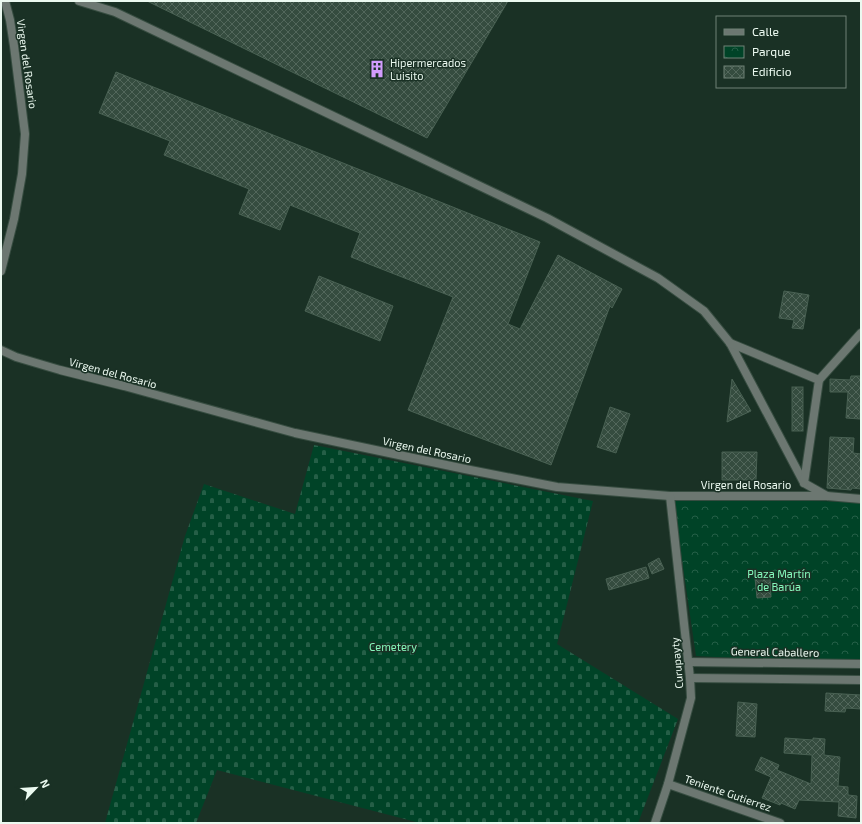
<svg xmlns="http://www.w3.org/2000/svg" width="862" height="824" viewBox="0 0 862 824" font-family="'Exo 2',sans-serif">
<style>
.cemetery{fill:url(#cemetery-stones)}
.park{fill:url(#park-crowns)}
.building{fill:url(#building-cross-hatch);stroke:#496153}
.lines{fill:none;stroke-linecap:round;stroke-linejoin:round}
.street-casing{stroke:#374d41;stroke-width:10}
.street{stroke:#6c7771;stroke-width:8}
.labels{text-anchor:middle;stroke-width:3;stroke-linejoin:round;paint-order:stroke}
.poi-label{font-size:11px;fill:#ebf9f0;stroke:#1a3125;text-anchor:start}
.street-label{font-size:11px;fill:#ebf9f0;stroke:#1a3125}
.park-label{font-size:11px;fill:#85f9bc;stroke:#1a3125}
</style>
<defs>
<pattern id="cemetery-stones" width="16" height="16" patternUnits="userSpaceOnUse"><rect width="16" height="16" fill="#004327"/><path d="M2 7V4a2 2 0 0 1 4 0v3zM10 15v-3a2 2 0 0 1 4 0v3z" fill="#255f47"/></pattern>
<pattern id="park-crowns" width="20" height="18" patternUnits="userSpaceOnUse"><rect width="20" height="18" fill="#004327"/><path d="M2 6a3 3 0 1 1 6 0M12 15a3 3 0 1 1 6 0" fill="none" stroke="#255f47"/></pattern>
<pattern id="building-cross-hatch" width="8" height="8" patternUnits="userSpaceOnUse"><rect width="8" height="8" fill="#354c3f"/><path d="M0 0l8 8M0 8l8-8" fill="none" stroke="#52675b"/></pattern>
</defs>
<rect width="100%" height="100%" fill="#1a3125"/>
<path class="cemetery" d="M 314,445 L 593,501 L 557,644 L 678,719 L 638,823 L 420,823 L 217,770 L 196,823 L 105,823 L 185,536 L 204,484 L 295,514 Z"/>
<path class="park" d="M 673,498 L 861,502 L 861,661 L 791,661 L 696,656 Z"/>
<g class="building">
<path d="M 147,1 L 508,1 L 427,138 Z"/>
<path d="M 116,72 L 540,242 L 508,324 L 520,329 L 558,255 L 622,289 L 612,308 L 610,306 L 551,465 L 462,431 L 408,410 L 453,297 L 351,257 L 360,233 L 290,205 L 280,230 L 239,214 L 249,189 L 164,155 L 170,141 L 99,113 Z"/>
<path d="M 319,276 L 393,306 L 380,341 L 305,311 Z"/>
<path d="M 784,291 L 809,295 L 803,329 L 792,328 L 794,320 L 779,318 Z"/>
<path d="M 851,376 L 861,376 L 860,419 L 846,418 L 848,392 L 830,392 L 830,379 L 850,380 Z"/>
<path d="M 732,379 L 751,411 L 727,422 Z"/>
<rect x="792" y="387" width="11" height="44"/>
<path d="M 610,407 L 630,414 L 616,453 L 597,447 Z"/>
<path d="M 830,437 L 854,438 L 853,453 L 861,454 L 861,489 L 852,488 L 851,490 L 827,488 Z"/>
<path d="M 722,452 L 757,452 L 756,480 L 722,480 Z"/>
<path d="M 659,558 L 664,569 L 652,574 L 648,564 Z"/>
<path d="M 646,567 L 649,578 L 609,590 L 606,579 Z"/>
<path d="M 770,577 L 771,597 L 757,598 L 755,578 Z"/>
<path d="M 826,693 L 861,695 L 861,709 L 846,708 L 845,712 L 825,711 Z"/>
<path d="M 738,702 L 757,704 L 755,737 L 736,736 Z"/>
<path d="M 785,738 L 813,740 L 813,738 L 825,739 L 824,755 L 840,757 L 838,786 L 848,787 L 848,795 L 857,796 L 856,818 L 838,816 L 839,802 L 799,800 L 795,809 L 781,803 L 780,805 L 762,798 L 771,777 L 755,770 L 761,757 L 779,765 L 777,770 L 811,784 L 812,755 L 784,753 Z"/>
</g>
<g class="lines">
<g class="street-casing">
<g id="street">
<path d="M 79,1 L 115,12 L 547,218 L 658,278 L 704,311 L 730,343 L 804,483 L 827,496"/>
<path d="M 1,271 L 14,219 L 22,174 L 25,134 L 14,46 L 10,20 L 5,1"/>
<path d="M 730,343 L 819,380 L 804,483"/>
<path d="M 1,350 L 16,357 L 60,370 L 124,386 L 295,433 L 465,469 L 557,487 L 670,496 L 827,496 L 861,499"/>
<path d="M 819,380 L 861,333"/>
<path d="M 688,662 L 861,664"/>
<path d="M 690,678 L 861,680"/>
<path d="M 668,784 L 780,823"/>
<path d="M 655,823 L 668,784 L 691,698 L 690,678 L 670,496"/>
</g>
</g>
<use href="#street" class="street"/>
</g>
<defs>
<g id="building-bare" transform="scale(1.38)"><path d="M-4-6H4V6H1V3H-1V6H-4ZM-2.5-4.3h1.7v1.8h-1.7ZM.8-4.3h1.7v1.8H.8ZM-2.5-1h1.7V.8h-1.7ZM.8-1h1.7V.8H.8Z" fill="#d29cfd" stroke="#1a3125" stroke-width="2.5" paint-order="stroke"/></g>
</defs>
<g fill-rule="evenodd">
<use href="#building-bare" x="377" y="69"/>
</g>
<g class="labels">
<g class="poi-label">
<text x="390" y="67">Hipermercados<tspan x="390" dy="13">Luisito</tspan></text>
</g>
<g class="street-label">
<text transform="translate(27 64) rotate(82)" y="4">Virgen del Rosario</text>
<text transform="translate(113 373) rotate(15)" y="4">Virgen del Rosario</text>
<text transform="translate(427 450) rotate(12)" y="4">Virgen del Rosario</text>
<text x="746" y="489">Virgen del Rosario</text>
<text transform="translate(775 652) rotate(1)" y="4">General Caballero</text>
<text transform="translate(677 663) rotate(-95)" y="4">Curupayty</text>
<text transform="translate(728 793) rotate(19)" y="4">Teniente Gutierrez</text>
</g>
<g class="park-label">
<text x="779" y="578">Plaza Martín<tspan x="779" dy="13">de Barúa</tspan></text>
<text x="393" y="651">Cemetery</text>
</g>
</g>
<rect width="862" height="824" fill="none" stroke="#ebf9f0" stroke-width="4"/>
<rect x="716" y="16" width="130" height="72" fill="#1a3125" stroke="#6e8176"/>
<rect x="724" y="29" width="20" height="6" fill="#6c7771" stroke="#6e8176"/>
<text x="752" y="36" font-size="12" fill="#ebf9f0">Calle</text>
<rect x="724" y="46" width="20" height="12" fill="url(#park-crowns)" stroke="#6e8176"/>
<text x="752" y="56" font-size="12" fill="#ebf9f0">Parque</text>
<rect x="724" y="66" width="20" height="12" fill="url(#building-cross-hatch)" stroke="#6e8176"/>
<text x="752" y="76" font-size="12" fill="#ebf9f0">Edificio</text>
<g transform="translate(36 788) rotate(65)" stroke="#1a3125" stroke-width="3" paint-order="stroke">
<path d="M0-3L7 15L0 10L-7 15Z" fill="#ebf9f0"/>
<text y="-6" font-size="11" font-weight="bold" text-anchor="middle" fill="#ebf9f0">N</text>
</g>
</svg>
